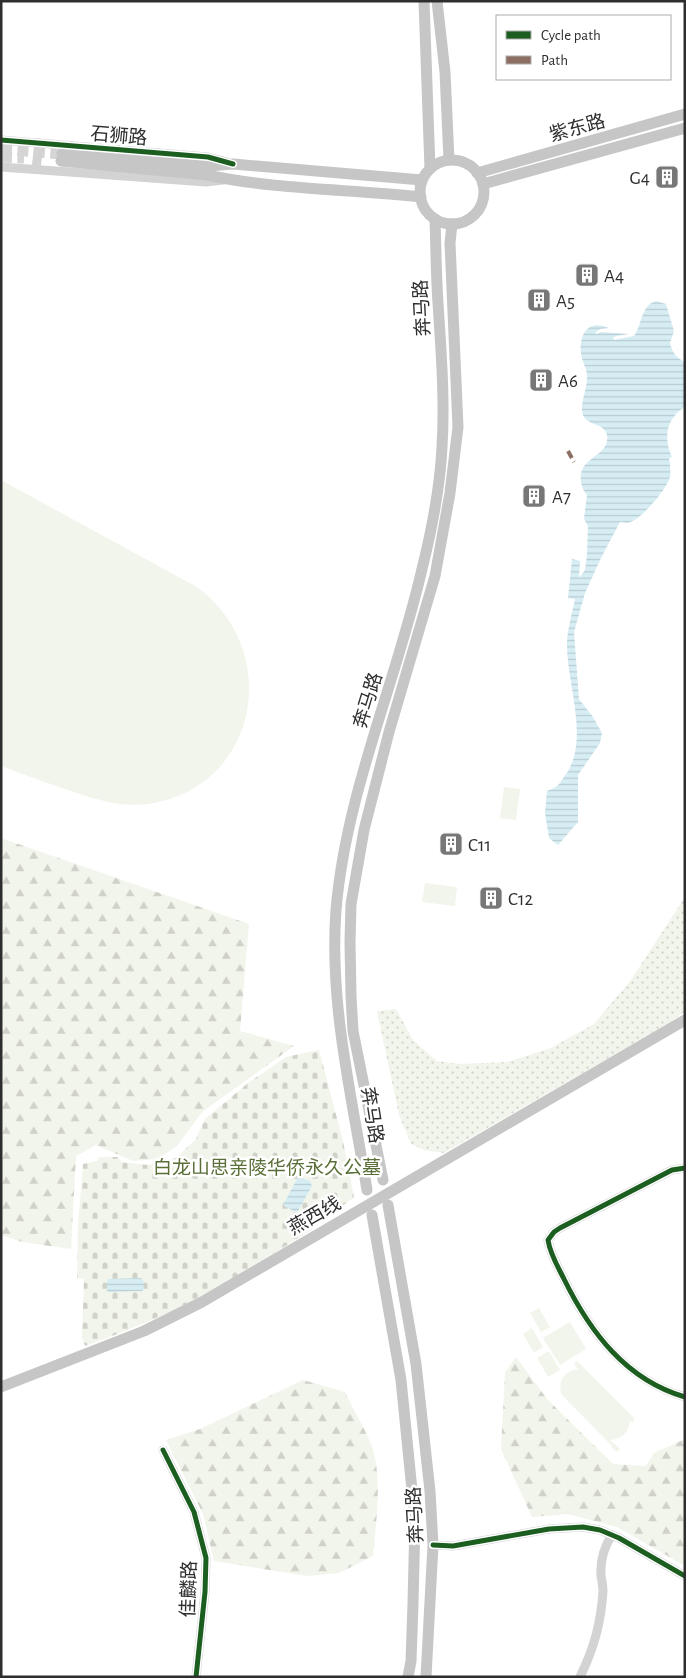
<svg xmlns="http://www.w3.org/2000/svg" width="686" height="1678" viewBox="0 0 686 1678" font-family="'Alegreya Sans','Noto Sans SC',sans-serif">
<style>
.grass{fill:url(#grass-dots)}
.forest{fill:url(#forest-firs)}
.cemetery{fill:url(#cemetery-stones)}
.garden{fill:#f2f5eb}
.water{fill:url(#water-rules)}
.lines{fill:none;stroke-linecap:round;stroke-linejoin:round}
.major-tunnel{stroke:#d5d5d5;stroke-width:11;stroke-dasharray:11 5.5;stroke-linecap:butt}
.minor{stroke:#d3d3d3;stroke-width:9}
.major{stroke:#c6c6c6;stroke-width:11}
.quiet{stroke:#8d6e63;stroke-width:4;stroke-dasharray:8 4;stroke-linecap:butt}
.cycleway-casing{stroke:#fff;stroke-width:8}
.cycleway{stroke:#1b5e20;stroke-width:5}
.labels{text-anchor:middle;stroke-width:5;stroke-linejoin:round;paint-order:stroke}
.street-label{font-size:19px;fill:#2e2e2e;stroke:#fff}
.poi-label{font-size:19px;fill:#2e2e2e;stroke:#fff;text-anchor:start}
.park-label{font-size:19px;fill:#5a6f37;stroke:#fff}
</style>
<defs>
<pattern id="grass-dots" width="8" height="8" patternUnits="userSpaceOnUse" patternTransform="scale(1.25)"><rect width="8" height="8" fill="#f2f5eb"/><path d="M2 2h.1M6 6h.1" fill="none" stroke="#d0d2ca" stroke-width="1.8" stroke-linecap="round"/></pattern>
<pattern id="forest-firs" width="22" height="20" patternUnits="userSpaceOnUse" patternTransform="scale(1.25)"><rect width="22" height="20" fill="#f2f5eb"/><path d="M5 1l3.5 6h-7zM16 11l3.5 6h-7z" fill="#d0d2ca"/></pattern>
<pattern id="cemetery-stones" width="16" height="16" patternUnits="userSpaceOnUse" patternTransform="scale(1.25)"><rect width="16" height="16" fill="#f2f5eb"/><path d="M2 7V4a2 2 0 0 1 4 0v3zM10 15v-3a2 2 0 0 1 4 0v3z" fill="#d0d2ca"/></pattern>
<pattern id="water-rules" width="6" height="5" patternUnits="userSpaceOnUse" patternTransform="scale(1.25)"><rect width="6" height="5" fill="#d6edf4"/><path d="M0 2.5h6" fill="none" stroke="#b8ccd2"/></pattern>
</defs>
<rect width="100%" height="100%" fill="#fff"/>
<path class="grass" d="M 685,897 L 685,1011 L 671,1022 L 444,1153 L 424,1150 L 411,1144 L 399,1115 L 377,1011 L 396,1009 L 413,1040 L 437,1061 L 461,1064 L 507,1062 L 551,1048 L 594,1024 L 631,980 Z"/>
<g class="forest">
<path d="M 1,838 L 249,924 L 240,1031 L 294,1046 L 202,1112 L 177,1146 L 157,1159 L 133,1161 L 96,1145 L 76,1156 L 71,1249 L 22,1242 L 1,1235 Z"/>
<path d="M 516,1357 L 547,1399 L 613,1464 L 646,1466 L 654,1453 L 685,1439 L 685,1566 L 617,1527 L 568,1514 L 532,1517 L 501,1449 L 505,1373 Z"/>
<path d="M 303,1380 L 345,1392 C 353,1409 364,1427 371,1444 C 383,1475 376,1523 373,1556 L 339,1573 L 307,1576 L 214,1561 L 203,1514 L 166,1440 L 200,1429 Z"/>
</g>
<path class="cemetery" d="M 319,1050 L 343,1141 L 354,1197 L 307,1233 L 210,1292 L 170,1312 L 120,1333 L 85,1346 L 82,1338 L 84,1279 L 77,1278 L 78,1226 L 83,1164 L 97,1161 L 99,1157 L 118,1157 L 122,1162 L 148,1165 L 176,1158 L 196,1139 L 205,1119 L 248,1083 L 286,1057 Z"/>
<g class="garden">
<path d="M 1,480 L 197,587 C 285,652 257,790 147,804 C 116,808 90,797 62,788 C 42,781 22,774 1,766 Z"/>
<path d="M 504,787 L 520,789 L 516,820 L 500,818 Z"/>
<path d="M 425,883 L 457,887 L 455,906 L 422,902 Z"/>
<path d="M 539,1308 L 550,1327 L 541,1332 L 530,1313 Z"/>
<path d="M 570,1322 L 586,1349 L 560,1365 L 543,1338 Z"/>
<path d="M 532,1328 L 543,1347 L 534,1353 L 523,1334 Z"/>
<path d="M 549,1351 L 560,1370 L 548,1377 L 537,1358 Z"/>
<path d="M 577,1361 L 634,1418 L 633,1423 L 630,1421 C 628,1433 622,1439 610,1440 L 620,1449 L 617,1452 L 611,1447 L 612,1446 L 562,1395 C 557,1381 564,1371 578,1369 L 574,1364 Z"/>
</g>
<g class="water">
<path d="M 656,301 L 666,304 L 674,331 L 670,343 L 672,350 L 676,356 L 685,363 L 685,407 C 666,418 663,438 672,457 L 669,458 C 670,464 671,471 670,477 C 666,490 641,520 628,523 C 625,523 622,522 620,522 L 601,558 L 585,593 L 574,632 L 579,699 L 593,717 L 602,733 L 600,743 L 578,775 L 578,822 L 558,845 L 549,838 L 545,813 L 547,791 C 556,788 559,785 564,777 C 591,742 567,686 567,645 C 567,630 572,614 575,599 L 568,598 L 572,559 L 580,561 L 579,578 L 585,570 L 587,555 L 588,526 L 584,519 L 587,495 C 583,490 582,487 581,482 C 577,456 611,457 607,435 C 604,423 590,426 584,417 C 578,407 587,390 587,379 C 588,370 582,362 581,354 C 579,334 588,319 609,328 L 600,329 L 595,333 L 596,334 L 601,332 L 629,334 L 616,336 L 613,338 L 614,340 L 634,336 C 642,325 641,305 656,301 Z"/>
<path d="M 298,1177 L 310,1181 L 312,1186 L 298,1211 L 295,1212 L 283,1205 Z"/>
<path d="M 141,1278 L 143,1280 L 144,1289 L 142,1291 L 109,1292 L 107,1291 L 107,1281 L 109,1279 Z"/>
</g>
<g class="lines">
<g class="major-tunnel">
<path d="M 1,149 L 62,154"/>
<path d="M 1,157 L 24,158"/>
</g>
<g class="minor">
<path d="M 1,140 L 208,157 L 227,162"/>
<path d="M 1,167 L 206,182 L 223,180"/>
<path d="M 36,169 L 39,143"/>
<path d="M 685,1168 L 672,1170 L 560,1228 L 554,1232 L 548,1240 C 550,1254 558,1267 564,1279 C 590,1332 626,1380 685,1397"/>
<path d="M 163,1450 L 194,1512 L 206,1558 L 205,1592 L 196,1677"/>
<path d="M 433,1545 L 453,1546 L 549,1529 L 583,1527 L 600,1530 L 619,1538 L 685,1576"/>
<path d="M 580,1677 C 594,1648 601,1623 603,1591 C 603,1586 602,1581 601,1576 C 600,1561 604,1547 612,1535"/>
</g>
<g class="major">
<path d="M 424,1 L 430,169"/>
<path d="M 437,1 L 445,72 L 449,160"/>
<path d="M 62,154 L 208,166 L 233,164 L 422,180"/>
<circle cx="452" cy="192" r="32"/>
<path d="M 61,161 L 207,175 C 277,190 350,189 421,197"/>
<path d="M 477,173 L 685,114"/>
<path d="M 483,184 L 685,128"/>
<path d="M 383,1180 L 353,1031 L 351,996 L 350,942 L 351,904 L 364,830 L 389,732 L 435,576 L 450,493 L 458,427 L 450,243 L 452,224"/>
<path d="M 367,1190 C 352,1097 329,1004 336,910 C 346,792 396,683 422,569 C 432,529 440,488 442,447 C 445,399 441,351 438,303 C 436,275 436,247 435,219"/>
<path d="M 388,1205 L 416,1364 L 430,1491 L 433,1545 L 426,1677"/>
<path d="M 372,1215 L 401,1380 L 415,1520 L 413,1604 L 411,1661 L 408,1677"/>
<path d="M 1,1387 L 144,1331 L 202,1302 L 685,1020"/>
</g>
<path class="quiet" d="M 568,451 L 574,462"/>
<g class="cycleway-casing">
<g id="cycleway">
<path d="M 1,140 L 208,157 L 233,164"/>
<path d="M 685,1168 L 672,1170 L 560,1228 L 554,1232 L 548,1240 C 550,1254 558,1267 564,1279 C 590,1332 626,1380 685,1397"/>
<path d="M 163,1450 L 194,1512 L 206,1558 L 205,1592 L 196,1677"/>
<path d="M 433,1545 L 453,1546 L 549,1529 L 583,1527 L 600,1530 L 619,1538 L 685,1576"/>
</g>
</g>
<use href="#cycleway" class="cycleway"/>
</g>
<defs>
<g id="building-square" transform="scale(1.25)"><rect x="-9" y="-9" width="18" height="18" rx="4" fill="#777" stroke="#fff"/><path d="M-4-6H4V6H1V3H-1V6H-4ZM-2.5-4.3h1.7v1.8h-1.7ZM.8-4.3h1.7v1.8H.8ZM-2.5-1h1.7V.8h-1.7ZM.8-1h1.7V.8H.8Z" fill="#fff"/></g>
</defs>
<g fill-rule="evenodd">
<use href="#building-square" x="667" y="177"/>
<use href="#building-square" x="587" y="275"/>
<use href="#building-square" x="539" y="300"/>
<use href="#building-square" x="541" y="380"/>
<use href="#building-square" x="534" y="496"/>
<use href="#building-square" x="451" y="844"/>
<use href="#building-square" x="491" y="898"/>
</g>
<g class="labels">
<g class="street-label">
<text transform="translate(577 127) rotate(-15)" y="7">紫东路</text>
<text transform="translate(119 135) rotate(5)" y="7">石狮路</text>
<text transform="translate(421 308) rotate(-93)" y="7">奔马路</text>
<text transform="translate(367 700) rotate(-73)" y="7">奔马路</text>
<text transform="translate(373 1115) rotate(81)" y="7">奔马路</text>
<text transform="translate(314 1215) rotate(-30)" y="7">燕西线</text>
<text transform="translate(414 1515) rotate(-93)" y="7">奔马路</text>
<text transform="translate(188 1589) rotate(-88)" y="7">佳麟路</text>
</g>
<g class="poi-label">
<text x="650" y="184" text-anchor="end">G4</text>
<text x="604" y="282">A4</text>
<text x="556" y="307">A5</text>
<text x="558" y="387">A6</text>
<text x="552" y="503">A7</text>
<text x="468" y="851">C11</text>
<text x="508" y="905">C12</text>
</g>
<g class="park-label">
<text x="267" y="1174">白龙山思亲陵华侨永久公墓</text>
</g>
</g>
<rect width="686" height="1678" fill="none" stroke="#2e2e2e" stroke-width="5"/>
<rect x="496" y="15" width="175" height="65" fill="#ffffff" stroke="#ababab"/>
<rect x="506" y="31" width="25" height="8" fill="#1b5e20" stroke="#ababab"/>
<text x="541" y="40" font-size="15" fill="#2e2e2e">Cycle path</text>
<rect x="506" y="56" width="25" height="8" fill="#8d6e63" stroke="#ababab"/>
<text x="541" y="65" font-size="15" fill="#2e2e2e">Path</text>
</svg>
